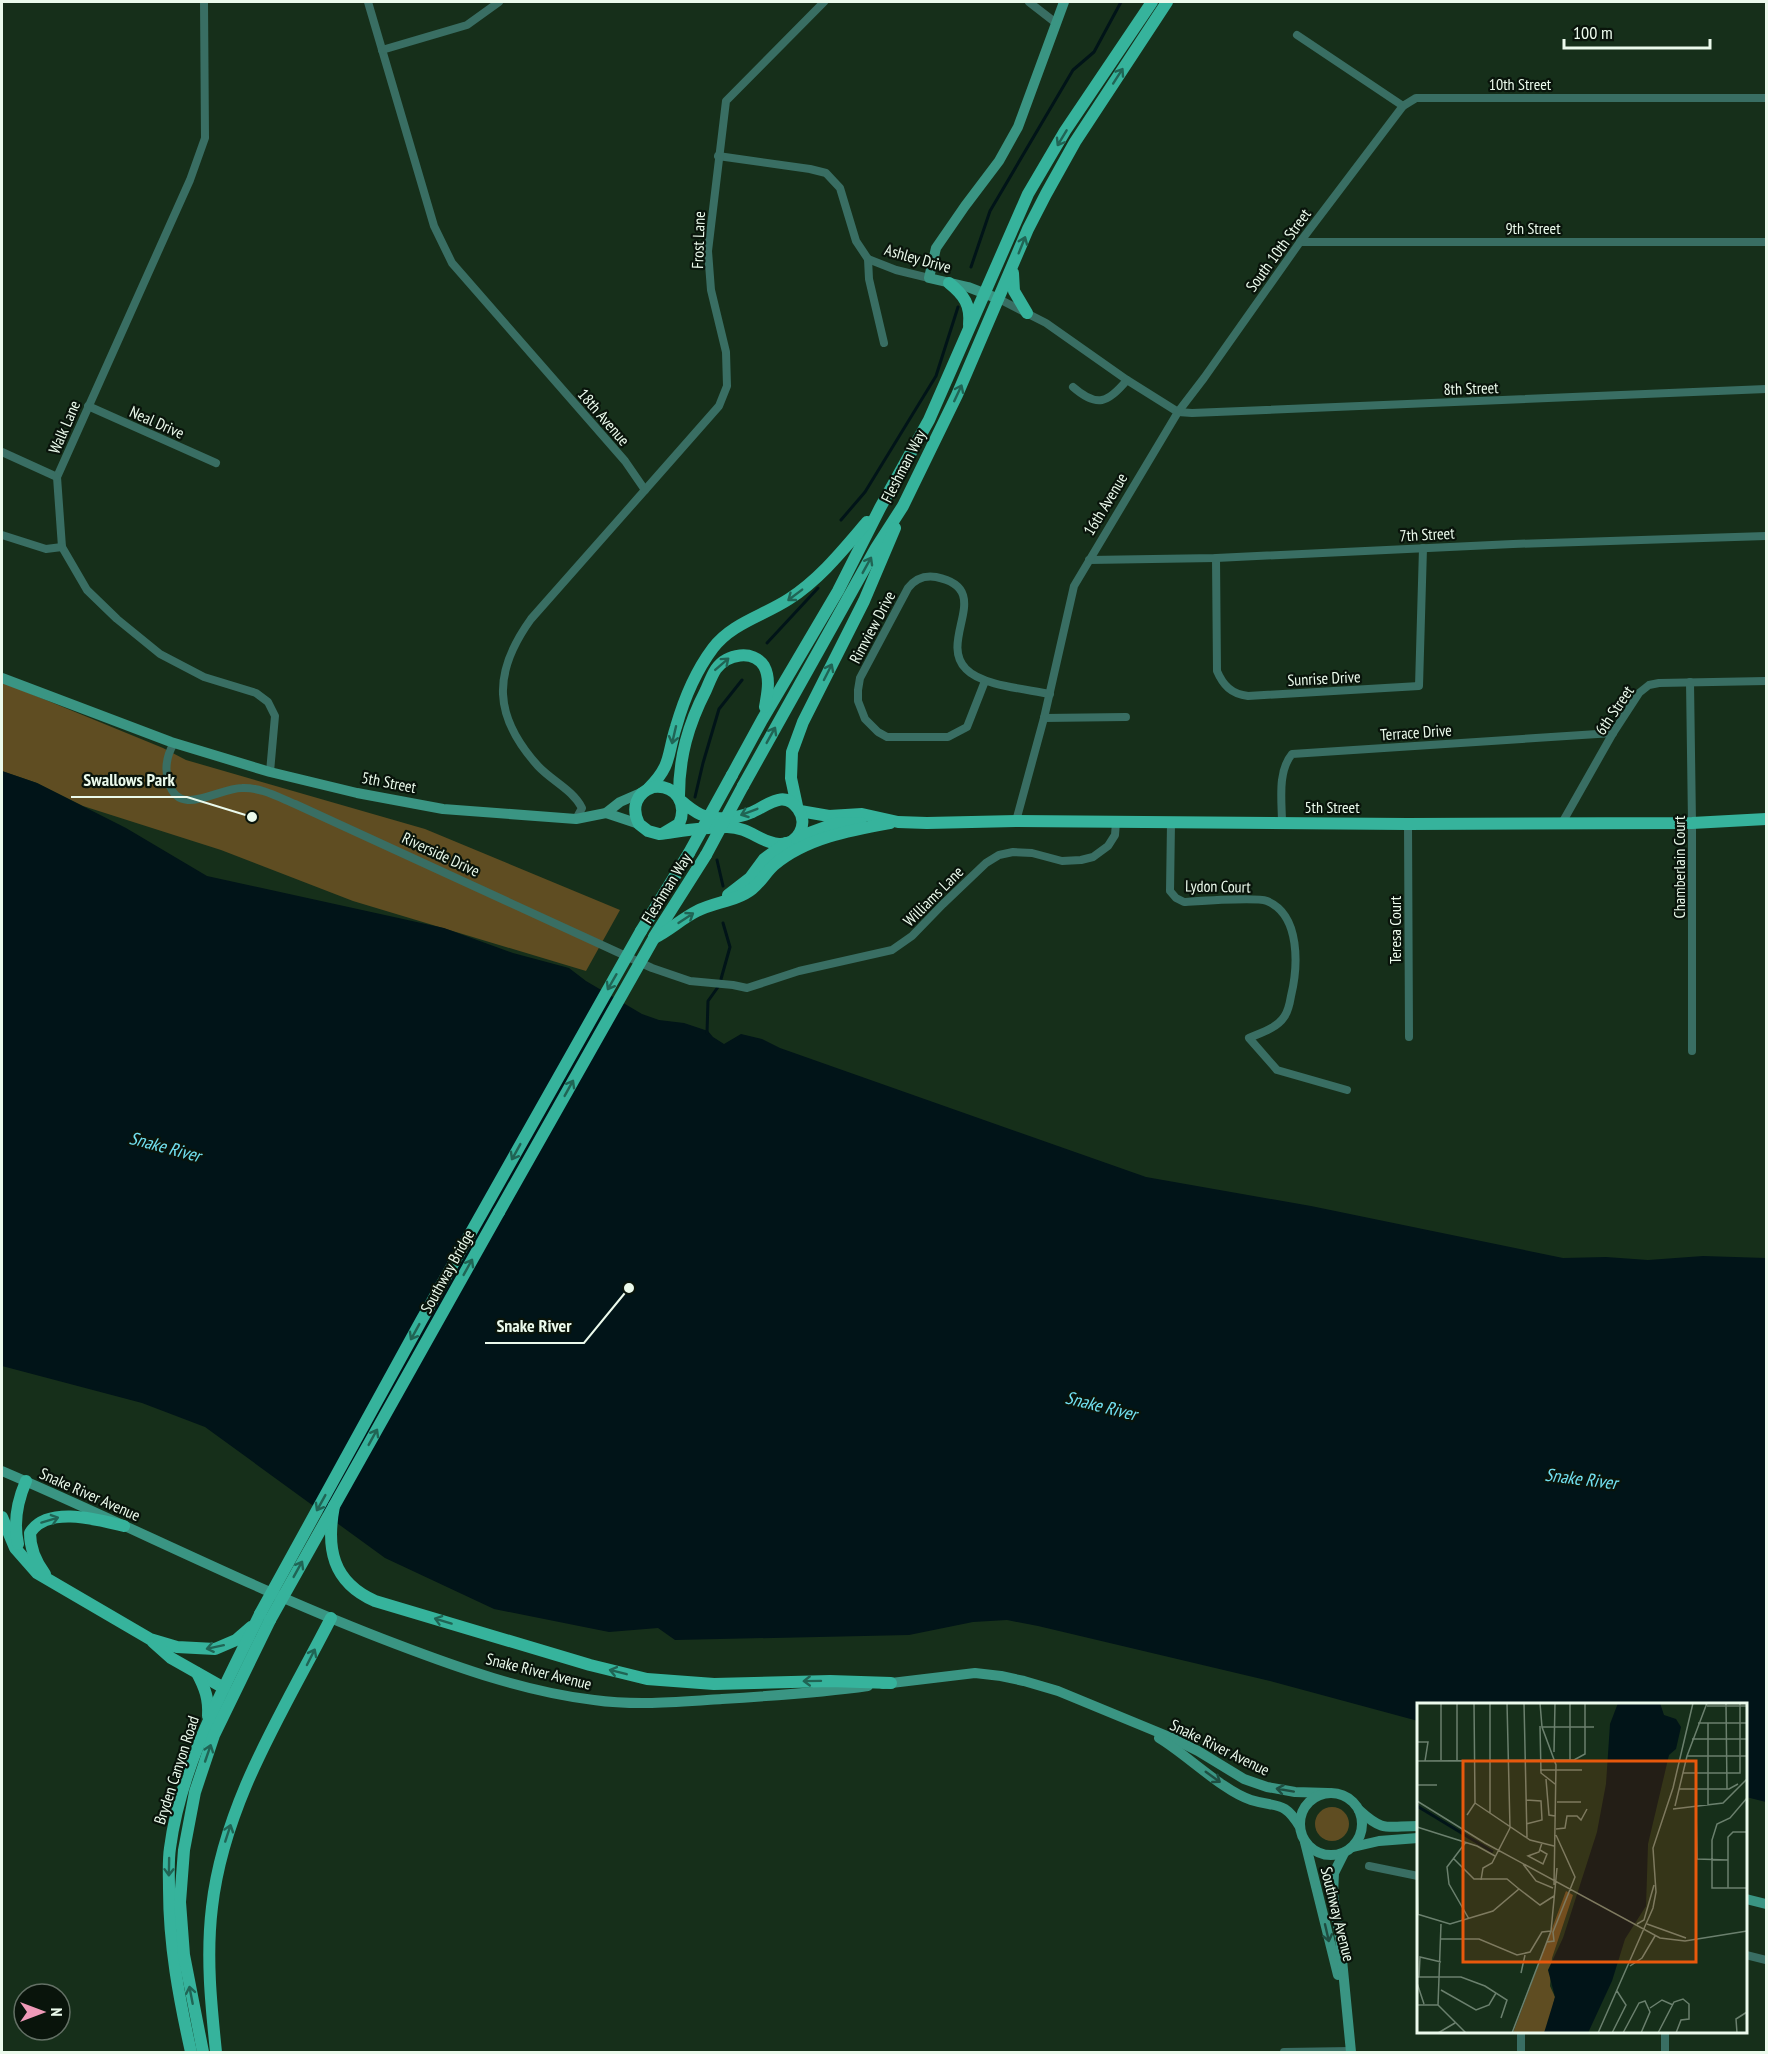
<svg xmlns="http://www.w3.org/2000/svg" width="1768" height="2054" viewBox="0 0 1768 2054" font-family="'PT Sans Narrow',sans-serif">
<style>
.green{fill:#5f4d22}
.water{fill:#011418}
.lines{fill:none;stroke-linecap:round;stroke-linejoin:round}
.stream{stroke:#011418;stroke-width:3}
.street{stroke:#396e63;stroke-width:8}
.secondary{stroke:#3a9583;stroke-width:10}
.primary{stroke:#36b39c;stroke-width:12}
.primary-bridge{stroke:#36b39c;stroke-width:12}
.oneway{stroke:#206454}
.oneway2{stroke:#1f4e41}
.labels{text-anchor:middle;stroke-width:4.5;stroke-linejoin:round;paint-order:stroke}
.street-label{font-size:16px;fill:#ebfaec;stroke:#09140b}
.water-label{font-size:18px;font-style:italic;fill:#72e1f1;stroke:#09140b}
.inset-river{fill:none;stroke:#011418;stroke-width:3}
.inset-road{fill:none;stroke:#6b806e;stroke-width:1.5}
.view{fill:#e8590c;fill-opacity:0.15;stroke:#e8590c;stroke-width:3}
.inset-edge{fill:none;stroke:#ebfaec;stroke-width:3}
.leader{fill:none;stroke:#ebfaec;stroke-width:2}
.callout-dot{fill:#ebfaec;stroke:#09140b;stroke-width:2}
.callout-label{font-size:18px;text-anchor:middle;font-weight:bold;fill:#ebfaec;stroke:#09140b;stroke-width:4.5;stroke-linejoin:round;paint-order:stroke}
</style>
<rect width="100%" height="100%" fill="#162f1a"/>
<g class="green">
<path d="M 2,682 L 163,748 L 186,760 L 425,829 L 620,910 L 586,971 L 353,901 L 221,850 L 83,806 L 37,783 L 2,771 Z"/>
<circle cx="1332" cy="1824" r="17"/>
</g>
<path class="water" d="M 2,771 L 37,783 L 126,828 L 207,876 L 444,928 L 513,953 L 569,968 L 586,981 L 642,1014 L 659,1020 L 684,1023 L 708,1031 L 713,1037 L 724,1044 L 741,1034 L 762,1039 L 780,1048 L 1146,1177 L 1311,1206 L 1563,1258 L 1606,1257 L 1648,1260 L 1703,1256 L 1766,1258 L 1766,1802 L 1746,1797 L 1746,1704 L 1418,1704 L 1418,1721 L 1270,1681 L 1038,1626 L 1007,1620 L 973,1622 L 909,1635 L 675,1640 L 658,1628 L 609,1632 L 494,1609 L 385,1558 L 205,1427 L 142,1403 L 2,1366 Z"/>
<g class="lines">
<g class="stream">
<path d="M 971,267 L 990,211 L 1073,70 L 1094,52 L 1121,2"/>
<path d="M 841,520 L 865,492 L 936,376 L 958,307"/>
<path d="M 767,643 L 818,588"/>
<path d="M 695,797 L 703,763 L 719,709 L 742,680"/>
<path d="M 717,860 L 723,886"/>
<path d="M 721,979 L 730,947 L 723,923"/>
<path d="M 707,1033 L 708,1001 L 718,987"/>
</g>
<g class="street">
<path d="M 204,2 L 205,138 L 190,180 L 57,477 L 62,547 L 87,590 L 117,619 L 160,654 L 204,677 L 256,693 L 268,702 L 275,716 L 270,772"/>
<path d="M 368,2 L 434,226 L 452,263 L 625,461 L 645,490 L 531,619 C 492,673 493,716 538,766 C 552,781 573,790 582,808 L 576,819"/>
<path d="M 1029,2 L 1056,23"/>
<path d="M 1297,35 L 1403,106"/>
<path d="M 382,50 L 467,25 L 499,2"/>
<path d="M 718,156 L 810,169 L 826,173 L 840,188 L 856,241 L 868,259 L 896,270 L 929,278"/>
<path d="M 1300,242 L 1766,242"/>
<path d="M 868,259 L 869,279 L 884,343"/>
<path d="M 999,299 L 1046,323 L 1127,380 L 1178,412 L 1192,413 L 1766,389"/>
<path d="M 1073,387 C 1097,408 1108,403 1127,380"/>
<path d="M 88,406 L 216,463"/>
<path d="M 2,452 L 57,477"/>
<path d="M 645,490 L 719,406 L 727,386 L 726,352 L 711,290 L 708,251 L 726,101 L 824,2"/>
<path d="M 2,535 L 46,549 L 62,547"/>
<path d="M 1216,558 L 1217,671 C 1223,685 1231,694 1248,696 L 1419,686 L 1423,548"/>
<path d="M 1089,560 L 1216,558 L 1513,544 L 1766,536"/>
<path d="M 985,681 L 967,727 L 948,737 L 887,737 L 878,732 L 865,719 L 858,701 L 858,690 L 860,678 L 908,588 C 915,579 924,575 936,577 C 996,589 937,640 966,669 C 982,686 1027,689 1050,694"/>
<path d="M 1690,682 L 1692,823 L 1692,1051"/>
<path d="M 1044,718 L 1126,717"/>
<path d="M 174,743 C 167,755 164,769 169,783 C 179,818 218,788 242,788 C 260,787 278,797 295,804 L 652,968 L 690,981 L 733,985 L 747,988 L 799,971 L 892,950 L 912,936 L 943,904 L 986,863 L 999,855 L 1013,852 L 1032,853 L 1062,861 L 1081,860 L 1093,857 L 1108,846 L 1115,835 L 1116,822"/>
<path d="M 1016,821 L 1044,718 L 1074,586 L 1178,412 L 1204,378 L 1300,242 L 1403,106 L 1416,98 L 1766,98"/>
<path d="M 1171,823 L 1170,891 L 1176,898 L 1184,902 C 1200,901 1256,897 1267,901 C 1301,915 1298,967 1291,996 C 1290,1002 1288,1012 1284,1017 C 1277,1028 1260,1033 1249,1038 L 1277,1070 L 1347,1090"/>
<path d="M 1282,823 C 1282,802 1277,772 1292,754 L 1613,733"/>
<path d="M 1562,823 L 1613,733 L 1639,693 L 1649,685 L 1659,683 L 1766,681"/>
<path d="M 1408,824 L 1409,1037"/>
<path d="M 1369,1866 L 1418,1876"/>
<path d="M 1746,1955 L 1766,1960"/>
<path d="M 1521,2032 L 1521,2052"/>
<path d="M 1284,2052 L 1351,2051"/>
<path d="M 1665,2052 L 1665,2032"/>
</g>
<g class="secondary">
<path d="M 999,299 L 968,287 L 929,278 L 936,248 L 965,206 L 999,161 L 1018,127 L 1064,2"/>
<path d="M 2,678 L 171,742 L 270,772 L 357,793 L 443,809 L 576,819 L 606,813 L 620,802 L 643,792"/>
<path d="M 606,813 L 639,824"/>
<path d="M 2,1471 C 133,1527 261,1593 396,1644 C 459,1668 526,1692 594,1700 C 636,1706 679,1702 722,1699 C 771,1696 819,1693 868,1686"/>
<path d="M 883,1684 L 975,1673 L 1001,1676 L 1024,1681 L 1058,1691 L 1172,1738 L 1198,1751 L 1244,1779 L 1267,1787 L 1295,1792 L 1328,1793"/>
<path d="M 1159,1738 C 1186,1754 1223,1791 1251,1800 C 1277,1808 1284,1800 1300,1827"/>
<circle cx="1331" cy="1824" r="31"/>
<path d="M 1359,1810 C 1384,1833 1387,1826 1418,1826"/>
<path d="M 1305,1842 L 1338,1975"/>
<path d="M 1353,1847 L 1379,1841 L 1418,1838"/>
<path d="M 1344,1853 L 1334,1873 L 1333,1894 L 1340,1939 L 1351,2052"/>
<path d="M 1746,1899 L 1766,1904"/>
</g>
<g class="primary">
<path d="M 1013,273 L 1014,291 L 1027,313"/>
<path d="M 949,283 C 964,295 971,305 969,325"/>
<path d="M 732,775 L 762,720 L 838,591 L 880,508 L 929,420 L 1028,194 L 1065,131 L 1152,2"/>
<path d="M 743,786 L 876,548 L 903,506 L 957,395 L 1028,229 L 1046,194 L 1075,142 L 1167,2"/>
<path d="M 649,788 C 672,765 667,755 676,727 C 684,699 695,672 713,648 C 732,623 763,616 789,599 C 820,579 843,550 867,522"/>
<path d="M 679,796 C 679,757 688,725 706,690 C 709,683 712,675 716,669 C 727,654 753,649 764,666 C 771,679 767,694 765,707"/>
<path d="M 797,806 L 791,778 L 792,752 L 803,722 L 864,601 L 895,528"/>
<path d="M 800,811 L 829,816 L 862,814 L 898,822 L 927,823 L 1016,821 L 1408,824 L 1692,823 L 1766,819"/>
<path d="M 664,833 L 679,824 C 688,804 676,784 653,787 C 636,793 631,808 639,824 L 648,831 L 659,834 C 682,831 704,827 727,827 C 750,827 760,843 779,844 C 798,845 809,824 798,809 C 784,788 766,807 750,813 C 738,818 717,820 705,816 C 696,814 688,806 681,801"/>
<path d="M 796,838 L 834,824 L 861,823"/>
<path d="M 728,895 L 750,878 L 764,859 L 786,843"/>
<path d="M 641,931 L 689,853"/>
<path d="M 654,937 L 706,855"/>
<path d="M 654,938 C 669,931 681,919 697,911 C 714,902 737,901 752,889 C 761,882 766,872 774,865 C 806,838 851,830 890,823"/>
<path d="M 499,1212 L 334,1506 C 326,1548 332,1582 375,1601 L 590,1665 L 647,1679 L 714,1684 L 830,1681 L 891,1683"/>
<path d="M 2,1517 L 15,1548 L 37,1573 L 150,1639 L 177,1647 L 215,1649 L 236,1640 L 251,1627"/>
<path d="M 18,1544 C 13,1522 17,1502 26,1481"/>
<path d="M 45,1574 C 36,1562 30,1548 30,1533 C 47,1505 99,1520 124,1526"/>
<path d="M 153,1642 L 171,1658 L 224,1688"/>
<path d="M 197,1673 C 205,1688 209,1699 208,1716"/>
<path d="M 191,2052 C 179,1998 169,1945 169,1889 C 169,1876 168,1861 170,1848 C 181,1764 224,1689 260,1614"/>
<path d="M 203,2052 L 184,1955 L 180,1902 L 184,1850 L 195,1792 L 214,1735 L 270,1620"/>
<path d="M 216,2052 C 211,2004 206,1956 212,1907 C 224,1802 284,1710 331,1618"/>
</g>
<g class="primary-bridge">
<path d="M 689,853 L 732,775"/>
<path d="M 706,855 L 743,786"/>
<path d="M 499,1212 L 654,938"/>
<path d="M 260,1614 L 421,1321 L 641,931"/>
<path d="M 270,1620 L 334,1506"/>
</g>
</g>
<defs><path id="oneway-shaft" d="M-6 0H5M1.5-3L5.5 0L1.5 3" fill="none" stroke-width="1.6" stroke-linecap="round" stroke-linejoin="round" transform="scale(1.5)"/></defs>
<g class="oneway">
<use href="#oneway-shaft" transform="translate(1118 76) rotate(-57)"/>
<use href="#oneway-shaft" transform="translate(1062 138) rotate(121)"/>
<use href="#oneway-shaft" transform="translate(1022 245) rotate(-68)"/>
<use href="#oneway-shaft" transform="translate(958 393) rotate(-65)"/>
<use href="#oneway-shaft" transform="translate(867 565) rotate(-61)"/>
<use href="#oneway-shaft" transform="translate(795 595) rotate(143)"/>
<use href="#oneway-shaft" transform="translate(722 664) rotate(-41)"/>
<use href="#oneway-shaft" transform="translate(828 672) rotate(-63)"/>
<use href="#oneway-shaft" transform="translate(674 735) rotate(103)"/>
<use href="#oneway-shaft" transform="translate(771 735) rotate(-61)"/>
<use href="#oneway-shaft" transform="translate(749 812) rotate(159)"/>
<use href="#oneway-shaft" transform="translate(686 918) rotate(-33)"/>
<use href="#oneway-shaft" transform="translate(612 982) rotate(120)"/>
<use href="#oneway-shaft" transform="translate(569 1088) rotate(-61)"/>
<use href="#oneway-shaft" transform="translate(516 1152) rotate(119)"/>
<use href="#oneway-shaft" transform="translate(468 1267) rotate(-61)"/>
<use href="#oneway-shaft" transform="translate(415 1332) rotate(119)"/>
<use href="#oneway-shaft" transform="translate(373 1437) rotate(-61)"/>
<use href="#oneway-shaft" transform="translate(321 1503) rotate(119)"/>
<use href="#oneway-shaft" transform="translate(50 1520) rotate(-17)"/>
<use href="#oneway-shaft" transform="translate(298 1569) rotate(-61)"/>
<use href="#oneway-shaft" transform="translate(443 1621) rotate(-163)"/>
<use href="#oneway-shaft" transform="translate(215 1647) rotate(168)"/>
<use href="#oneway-shaft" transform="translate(311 1657) rotate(-63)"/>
<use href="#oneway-shaft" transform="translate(618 1672) rotate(-166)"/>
<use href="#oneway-shaft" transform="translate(812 1681) rotate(179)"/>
<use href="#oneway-shaft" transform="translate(208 1753) rotate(-71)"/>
<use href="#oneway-shaft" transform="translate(228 1833) rotate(-72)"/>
<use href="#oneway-shaft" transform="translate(169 1867) rotate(91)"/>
<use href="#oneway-shaft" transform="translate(191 1995) rotate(-101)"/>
</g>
<g class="oneway2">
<use href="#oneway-shaft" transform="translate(1213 1777) rotate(36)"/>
<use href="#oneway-shaft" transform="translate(1285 1790) rotate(-170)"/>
<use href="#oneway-shaft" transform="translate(1327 1933) rotate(77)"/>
</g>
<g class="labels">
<g class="street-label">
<text x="1520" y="90">10th Street</text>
<text x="1533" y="234">9th Street</text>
<text transform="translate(698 240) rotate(-88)" y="6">Frost Lane</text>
<text transform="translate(1278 250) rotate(-54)" y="6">South 10th Street</text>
<text transform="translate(918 258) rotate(16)" y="6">Ashley Drive</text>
<text transform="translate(1471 388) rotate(-2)" y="6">8th Street</text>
<text transform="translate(604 417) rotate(49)" y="6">18th Avenue</text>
<text transform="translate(157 422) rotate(24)" y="6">Neal Drive</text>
<text transform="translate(64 427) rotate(-67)" y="6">Walk Lane</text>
<text transform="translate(903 466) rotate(-63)" y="6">Fleshman Way</text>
<text transform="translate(1105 504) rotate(-59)" y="6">16th Avenue</text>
<text transform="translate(1427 534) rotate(-3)" y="6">7th Street</text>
<text transform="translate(872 627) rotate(-62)" y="6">Rimview Drive</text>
<text transform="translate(1324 678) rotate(-3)" y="6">Sunrise Drive</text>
<text transform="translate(1614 710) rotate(-56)" y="6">6th Street</text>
<text transform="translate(1416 732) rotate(-4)" y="6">Terrace Drive</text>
<text transform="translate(389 782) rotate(11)" y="6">5th Street</text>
<text x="1332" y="813">5th Street</text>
<text transform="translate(441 854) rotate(25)" y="6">Riverside Drive</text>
<text transform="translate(1679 867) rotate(-90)" y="6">Chamberlain Court</text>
<text transform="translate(1218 886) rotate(1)" y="6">Lydon Court</text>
<text transform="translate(666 888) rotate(-58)" y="6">Fleshman Way</text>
<text transform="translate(933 896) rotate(-45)" y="6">Williams Lane</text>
<text transform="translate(1395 930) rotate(-90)" y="6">Teresa Court</text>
<text transform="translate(447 1271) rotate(-61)" y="6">Southway Bridge</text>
<text transform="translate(90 1494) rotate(24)" y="6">Snake River Avenue</text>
<text transform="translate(539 1671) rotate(14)" y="6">Snake River Avenue</text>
<text transform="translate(1220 1747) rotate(26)" y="6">Snake River Avenue</text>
<text transform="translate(176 1770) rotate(-72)" y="6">Bryden Canyon Road</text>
<text transform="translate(1338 1914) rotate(76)" y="6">Southway Avenue</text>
</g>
<g class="water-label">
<text transform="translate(165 1147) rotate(15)" y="6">Snake River</text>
<text transform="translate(1101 1406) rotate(14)" y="6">Snake River</text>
<text transform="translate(1581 1479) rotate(7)" y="6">Snake River</text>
</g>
</g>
<g transform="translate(1417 1703)">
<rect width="330" height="330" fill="#162f1a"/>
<path d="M 149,188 L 156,192 L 135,255 L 133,283 L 138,294 L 132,320 L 127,330 L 96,330 Z" fill="#5f4d22"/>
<path d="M 201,0 L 243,0 L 247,12 L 259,16 L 264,24 L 259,46 L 252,52 L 231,141 L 229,203 L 208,236 L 195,278 L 171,330 L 127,330 L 138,294 L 131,267 L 146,235 L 180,129 L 189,81 L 193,21 Z" fill="#011418"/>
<path class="inset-river" d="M 0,103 L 76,149"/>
<path class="inset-road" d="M 24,0 L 24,57M 73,0 L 73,111M 90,0 L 93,125M 107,0 L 110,135M 123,0 L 125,24 L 139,62 L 137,182M 309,0 L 310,86M 290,3 L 330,3M 281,20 L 330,20M 123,23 L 124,70 L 138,81M 125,24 L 177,24M 275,36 L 330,36M 0,39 L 11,39 L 8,58M 137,49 L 138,0M 270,53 L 330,53M 40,57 L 40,0M 139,57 L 157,57 L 168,51 L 168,0M 153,57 L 153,0M 0,58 L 139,57M 123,67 L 165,67M 266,70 L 323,70 L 323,0M 129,76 L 132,112 L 138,113M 0,82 L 20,82M 256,85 L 276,0M 262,86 L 312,86 L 321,81M 330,95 L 313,115 L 300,121 L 295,137 L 295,185 L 330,185M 109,97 L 124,98 L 125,117 L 109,121M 0,98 L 68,140 L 243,235 L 268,238 L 330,228M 140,99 L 164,99M 58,100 L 113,137 L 137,143M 291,102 L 291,20M 258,103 L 270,53 L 290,0M 279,105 L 280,156 L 311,157M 256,106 L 306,100 L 330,76M 50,112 L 58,100 L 57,0M 0,124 L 60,143 L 78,153M 139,126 L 148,125 L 150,113 L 160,113 L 164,117 L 170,106M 49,139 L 30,164 L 32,181 L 52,216M 123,147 L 130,151 L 126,161 L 111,153 L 122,149 L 125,140M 36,155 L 57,176 L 90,176 L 102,186M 106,161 L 119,178 L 136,185M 0,164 L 1,211M 64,177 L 66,165 L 75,160 L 93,125M 311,185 L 311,134 L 316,129 L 330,129M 0,211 L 33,221 L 76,208 L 102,186 L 123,202 L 137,193M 220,221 L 227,217 L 237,182M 230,221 L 269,235M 24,236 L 62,236 L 100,252 L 113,249 L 125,229 L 134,228M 130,239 L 137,238 L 136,229 L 158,174 L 139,132M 213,263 L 225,255 L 238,233M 104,270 L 108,252M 0,274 L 44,274 L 68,283 L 90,297 L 84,315M 2,274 L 3,254 L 24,259M 0,280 L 7,301M 24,287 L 59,307 L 72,302 L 79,290M 0,302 L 21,302M 21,302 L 24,221M 21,302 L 49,330M 233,305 L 245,297 L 256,302M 21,330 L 38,320M 95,330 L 134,228 L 140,165M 181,330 L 236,205 L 239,189 L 236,145 L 256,85M 195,330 L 209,302 L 200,288M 206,330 L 222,300 L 228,298 L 233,309 L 224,330M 241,330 L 257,299 L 266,296 L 272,301 L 272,316 L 264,317 L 259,330M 320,330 L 319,316 L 330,309"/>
<path class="view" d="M 46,58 L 279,58 L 279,259 L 46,259 Z"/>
<rect width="330" height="330" class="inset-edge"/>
</g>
<path class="leader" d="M252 817L187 797H71M629 1288L584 1343H485"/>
<g class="callout-dot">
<circle cx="252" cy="817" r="6"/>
<circle cx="629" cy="1288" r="6"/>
</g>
<g class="callout-label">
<text x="129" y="786">Swallows Park</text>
<text x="534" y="1332">Snake River</text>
</g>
<rect width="1768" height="2054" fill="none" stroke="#ebfaec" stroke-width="6"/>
<g transform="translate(42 2012) rotate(90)"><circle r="28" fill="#09140b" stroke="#637065" stroke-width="1.5"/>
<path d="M0-4.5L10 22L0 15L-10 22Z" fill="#ef9ab8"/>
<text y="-9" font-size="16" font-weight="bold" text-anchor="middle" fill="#ebfaec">N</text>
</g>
<path d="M1564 39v9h146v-9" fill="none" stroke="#ebfaec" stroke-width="3"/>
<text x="1573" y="39" font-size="18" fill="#ebfaec" stroke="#09140b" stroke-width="4.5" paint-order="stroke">100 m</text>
</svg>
